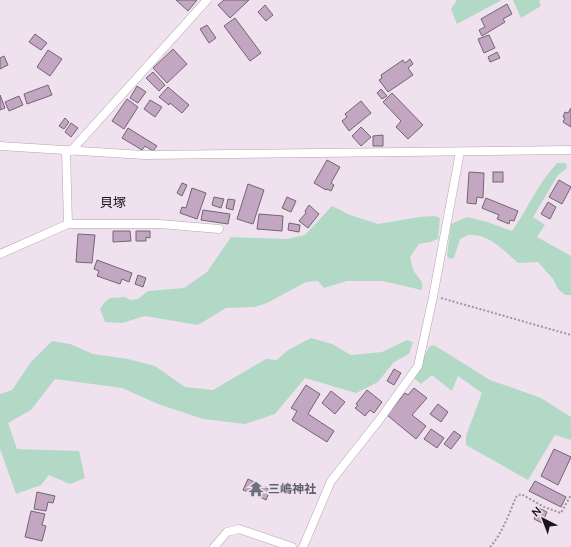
<svg xmlns="http://www.w3.org/2000/svg" width="571" height="547" viewBox="0 0 571 547" font-family="'Nunito Sans','Noto Sans JP',sans-serif">
<style>
.green{fill:#b2d9c6}
.building{fill:#c3a7c2;stroke:#726572}
.lines{fill:none;stroke-linecap:round;stroke-linejoin:round}
.street-casing{stroke:#b3a5b2;stroke-width:9}
.path{stroke:#a0959f;stroke-width:2;stroke-dasharray:2 2;stroke-linecap:butt}
.street{stroke:#fff;stroke-width:8}
.labels{text-anchor:middle;stroke-width:3.5;stroke-linejoin:round;paint-order:stroke}
.worship-label{font-size:12px;font-weight:bold;fill:#5b616d;stroke:#f0e1ef;text-anchor:start}
.neighbourhood-label{font-size:13px;fill:#1a151a;stroke:#f0e1ef}
</style>
<rect width="100%" height="100%" fill="#f0e1ef"/>
<g class="green">
<path d="M 457,0 L 502,0 L 457,24 L 451,9 Z"/>
<path d="M 513,0 L 539,0 L 541,6 L 521,18 Z"/>
<path d="M 557,163 L 566,163 L 567,168 L 558,175 L 533,217 L 545,225 L 537,237 L 571,256 L 571,295 L 565,295 L 558,289 L 553,279 L 538,262 L 518,263 C 505,252 488,233 469,235 C 466,236 462,238 460,239 L 454,258 L 450,259 L 447,256 L 451,224 L 467,217 L 487,222 L 512,231 C 528,209 538,183 557,163 Z"/>
<path d="M 332,206 L 350,215 L 378,224 L 419,217 L 435,216 L 440,218 L 438,239 L 430,242 L 419,244 L 410,257 L 413,270 L 422,282 L 422,290 L 382,281 L 347,281 L 324,288 L 318,281 L 306,282 L 267,303 L 255,307 L 226,308 L 198,325 L 145,316 L 122,323 L 105,322 L 100,309 L 104,303 L 110,298 L 125,297 L 130,300 L 138,299 L 148,291 L 184,288 L 207,272 L 231,237 L 287,239 L 305,235 Z"/>
<path d="M 311,338 L 332,344 L 351,355 L 382,352 L 407,340 L 413,342 L 409,354 L 394,362 L 378,382 L 356,393 L 305,378 L 275,414 L 245,424 L 203,419 L 158,404 L 122,388 L 55,379 L 31,410 L 8,423 L 17,449 L 79,451 L 85,478 L 70,484 L 49,475 L 41,485 L 16,494 L 0,449 L 0,394 L 12,390 L 31,362 L 52,341 L 70,344 L 93,354 L 128,359 L 155,366 L 185,387 L 213,390 L 266,359 L 277,360 L 288,350 Z"/>
<path d="M 434,345 L 490,380 L 541,398 L 571,417 L 571,440 L 555,435 L 528,480 L 466,445 L 466,436 L 482,393 L 458,376 L 452,391 L 432,375 L 421,384 L 414,378 L 429,347 Z"/>
</g>
<g class="building">
<path d="M 176,0 L 197,0 L 188,11 Z"/>
<path d="M 224,0 L 249,0 L 230,18 L 218,5 Z"/>
<path d="M 507,4 L 512,14 L 503,19 L 505,22 L 482,36 L 479,30 L 485,27 L 481,19 Z"/>
<path d="M 265,5 L 273,15 L 266,21 L 258,12 Z"/>
<path d="M 235,18 L 261,53 L 250,61 L 224,26 Z"/>
<path d="M 207,25 L 216,38 L 209,43 L 200,29 Z"/>
<path d="M 35,34 L 47,43 L 41,50 L 29,42 Z"/>
<path d="M 489,35 L 495,48 L 484,53 L 478,39 Z"/>
<path d="M 173,49 L 187,64 L 167,83 L 153,68 Z"/>
<path d="M 48,50 L 62,59 L 50,76 L 37,67 Z"/>
<path d="M 497,52 L 500,58 L 490,62 L 488,57 Z"/>
<path d="M 4,56 L 8,65 L 0,69 L 0,58 Z"/>
<path d="M 410,59 L 413,64 L 408,68 L 413,75 L 388,92 L 379,80 L 382,78 L 381,75 L 403,60 L 405,63 Z"/>
<path d="M 153,72 L 165,85 L 159,91 L 146,78 Z"/>
<path d="M 48,85 L 52,95 L 27,104 L 24,94 Z"/>
<path d="M 137,86 L 146,92 L 138,103 L 130,98 Z"/>
<path d="M 168,87 L 189,105 L 182,113 L 170,103 L 169,105 L 159,97 Z"/>
<path d="M 381,89 L 387,96 L 382,99 L 377,93 Z"/>
<path d="M 392,93 L 423,125 L 408,139 L 396,127 L 401,121 L 383,102 Z"/>
<path d="M 0,95 L 5,108 L 0,110 Z"/>
<path d="M 19,96 L 23,105 L 9,111 L 5,102 Z"/>
<path d="M 127,99 L 138,107 L 124,129 L 112,121 Z"/>
<path d="M 150,100 L 162,107 L 155,117 L 144,109 Z"/>
<path d="M 361,101 L 371,113 L 349,131 L 342,121 L 347,117 L 345,114 Z"/>
<path d="M 571,108 L 571,127 L 563,122 L 565,118 L 563,117 L 565,112 L 568,113 Z"/>
<path d="M 65,118 L 69,122 L 64,129 L 59,126 Z"/>
<path d="M 71,123 L 78,128 L 71,137 L 65,132 Z"/>
<path d="M 361,127 L 371,137 L 361,146 L 352,136 Z"/>
<path d="M 128,128 L 157,146 L 153,151 L 145,146 L 142,150 L 122,138 Z"/>
<path d="M 383,135 L 383,146 L 373,146 L 373,136 Z"/>
<path d="M 327,160 L 340,167 L 331,183 L 334,185 L 331,191 L 327,189 L 326,190 L 314,183 Z"/>
<path d="M 469,172 L 484,173 L 483,198 L 477,197 L 476,204 L 467,203 Z"/>
<rect x="493" y="172" width="10" height="10"/>
<path d="M 559,180 L 571,187 L 562,204 L 549,197 Z"/>
<path d="M 182,183 L 187,185 L 182,196 L 177,193 Z"/>
<path d="M 248,184 L 264,190 L 253,224 L 237,219 Z"/>
<path d="M 192,188 L 206,193 L 197,219 L 180,213 L 182,207 L 186,208 Z"/>
<path d="M 214,197 L 224,199 L 221,208 L 212,205 Z"/>
<path d="M 287,197 L 296,201 L 291,212 L 282,208 Z"/>
<path d="M 486,198 L 518,211 L 514,221 L 510,220 L 509,224 L 497,219 L 499,215 L 482,208 Z"/>
<path d="M 228,199 L 235,200 L 233,210 L 226,208 Z"/>
<path d="M 548,202 L 556,207 L 550,219 L 541,214 Z"/>
<path d="M 309,205 L 319,214 L 308,228 L 299,221 L 306,213 L 305,211 Z"/>
<path d="M 203,210 L 230,214 L 228,224 L 201,220 Z"/>
<path d="M 259,214 L 283,216 L 282,231 L 257,229 Z"/>
<path d="M 289,223 L 300,225 L 299,232 L 288,230 Z"/>
<path d="M 113,231 L 130,231 L 131,241 L 113,242 Z"/>
<path d="M 136,231 L 150,231 L 150,238 L 146,237 L 146,241 L 136,241 Z"/>
<path d="M 78,234 L 95,235 L 92,263 L 76,262 Z"/>
<path d="M 97,260 L 132,273 L 129,282 L 122,279 L 120,284 L 97,276 L 99,271 L 94,269 Z"/>
<path d="M 138,275 L 146,278 L 143,287 L 135,284 Z"/>
<path d="M 394,369 L 401,373 L 394,385 L 387,381 Z"/>
<path d="M 306,385 L 320,394 L 308,414 L 334,431 L 327,442 L 292,420 L 297,411 L 291,408 Z"/>
<path d="M 414,388 L 427,398 L 412,415 L 426,426 L 416,439 L 387,415 L 405,393 L 408,395 Z"/>
<path d="M 367,390 L 382,402 L 374,413 L 370,410 L 365,416 L 355,408 L 358,405 L 356,404 Z"/>
<path d="M 331,391 L 345,402 L 335,414 L 322,403 Z"/>
<path d="M 438,404 L 448,412 L 441,422 L 430,414 Z"/>
<path d="M 431,429 L 444,438 L 437,448 L 424,439 Z"/>
<path d="M 454,431 L 461,436 L 451,449 L 444,444 Z"/>
<path d="M 554,449 L 571,457 L 558,485 L 541,476 Z"/>
<path d="M 248,479 L 258,484 L 257,486 L 261,488 L 262,486 L 270,490 L 266,500 L 258,496 L 259,494 L 254,492 L 253,494 L 243,490 Z"/>
<path d="M 535,481 L 566,497 L 561,507 L 529,491 Z"/>
<path d="M 37,492 L 55,496 L 53,503 L 48,502 L 46,511 L 34,509 Z"/>
<path d="M 539,508 L 547,512 L 542,523 L 534,519 Z"/>
<path d="M 31,511 L 45,514 L 42,525 L 46,526 L 42,541 L 25,537 Z"/>
</g>
<g class="lines">
<g class="street-casing">
<g id="street">
<path d="M 0,146 L 144,155 L 571,150"/>
<path d="M 66,151 L 68,224 L 160,224 L 219,229"/>
<path d="M 71,151 L 207,0"/>
<path d="M 0,254 L 68,224"/>
<path d="M 214,547 L 227,532 L 239,529 L 292,547"/>
<path d="M 303,547 L 331,481 L 380,419 L 418,366 L 433,297 L 460,152"/>
</g>
</g>
<g class="path">
<path d="M 441,298 L 571,335"/>
<path d="M 490,547 C 502,534 509,514 516,497 L 521,494 L 544,507 L 561,513 L 571,495"/>
</g>
<use href="#street" class="street"/>
</g>
<defs>
<g id="temple-bare" transform="scale(1.2)"><path d="M0-6L5-2H3V0L6.5 2.5H4V6H1.5V3h-3V6H-4V2.5H-6.5L-3 0V-2H-5Z" fill="#6b7280" stroke="#f0e1ef" stroke-width="2.5" paint-order="stroke"/></g>
</defs>
<g fill-rule="evenodd">
<use href="#temple-bare" x="256" y="489"/>
</g>
<g class="labels">
<g class="worship-label">
<text x="268" y="493">三嶋神社</text>
</g>
<g class="neighbourhood-label">
<text x="113" y="207">貝塚</text>
</g>
</g>
<g transform="translate(543 519) rotate(318)" stroke="#f0e1ef" stroke-width="3" paint-order="stroke">
<path d="M0-3L7 15L0 10L-7 15Z" fill="#1a151a"/>
<text y="-6" font-size="11" font-weight="bold" text-anchor="middle" fill="#1a151a">N</text>
</g>
</svg>
